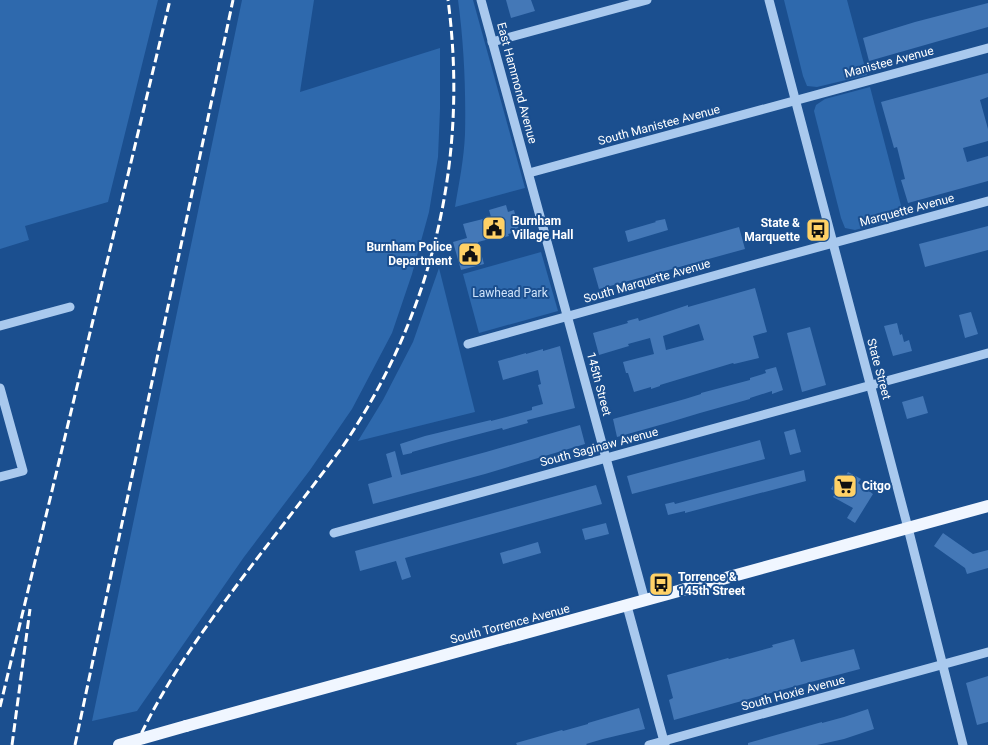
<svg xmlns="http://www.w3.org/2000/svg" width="988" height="745" viewBox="0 0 988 745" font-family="Roboto,sans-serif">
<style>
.green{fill:#2e69ad}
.building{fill:#4478b7;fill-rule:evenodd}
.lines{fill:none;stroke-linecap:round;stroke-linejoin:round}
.minor{stroke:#a9c9ee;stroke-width:9}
.major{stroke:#f0f6ff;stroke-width:12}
.rail{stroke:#fff;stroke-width:3;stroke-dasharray:9 4;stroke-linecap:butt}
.major-bridge{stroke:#f0f6ff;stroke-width:12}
.labels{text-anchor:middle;stroke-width:4;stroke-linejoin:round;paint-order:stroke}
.street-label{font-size:12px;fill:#fff;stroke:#1b4f8f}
.poi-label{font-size:12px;font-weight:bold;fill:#fff;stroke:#1b4f8f;text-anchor:start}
.park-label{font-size:12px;fill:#cfe3fa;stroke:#1b4f8f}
</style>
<rect width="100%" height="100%" fill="#1b4f8f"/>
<g class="green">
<path d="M 0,0 L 158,0 L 108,202 L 25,226 L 29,240 L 0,249 Z"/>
<path d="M 242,0 L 314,0 L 300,92 L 440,48 L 440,109 L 438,157 L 429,212 L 412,274 L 392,333 L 352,409 L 310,470 L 244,557 L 137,711 L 92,721 Z"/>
<path d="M 458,0 L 473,0 L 525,188 L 455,207 C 459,183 464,159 465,134 C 466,90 464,44 458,0 Z"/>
<path d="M 784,0 L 847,0 L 867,75 L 817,87 L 807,86 L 803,76 Z"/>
<path d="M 870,87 L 904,217 L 855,230 L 845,228 L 841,218 L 814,111 L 816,105 L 825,99 Z"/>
<path d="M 541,252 L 558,311 L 479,333 L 463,274 Z"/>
<path d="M 439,268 L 475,412 L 358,441 L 383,400 L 413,342 Z"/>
</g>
<g class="building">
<path d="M 506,0 L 531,0 L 535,11 L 511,18 Z"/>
<path d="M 988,3 L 988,27 L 869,61 L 863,38 L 915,22 Z"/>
<path d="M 988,73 L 988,97 L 980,100 L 988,129 L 988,141 L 963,148 L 967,162 L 988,156 L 988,181 L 908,203 L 901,180 L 905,179 L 897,147 L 894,148 L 881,102 Z"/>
<path d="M 506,205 L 508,212 L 514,210 L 519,231 L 508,234 L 509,236 L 497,239 L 497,237 L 478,242 L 484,264 L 461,270 L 453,242 L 467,238 L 463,224 L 491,217 L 489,210 Z"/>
<path d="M 665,219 L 668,230 L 628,242 L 625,231 L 656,222 L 655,221 Z"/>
<path d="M 988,226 L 988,250 L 925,267 L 919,244 Z"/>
<path d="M 739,227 L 745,249 L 599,289 L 593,268 Z"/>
<path d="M 755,288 L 767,332 L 753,336 L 759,358 L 734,364 L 733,363 L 660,385 L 660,386 L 651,389 L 651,387 L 634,392 L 628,373 L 626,373 L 623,362 L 654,354 L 650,338 L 628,344 L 629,346 L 599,355 L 593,333 L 628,323 L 627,321 L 638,318 L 639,321 L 661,314 L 688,305 L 688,307 ZM 699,324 L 704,340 L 666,350 L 663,336 Z"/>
<path d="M 971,312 L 978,334 L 965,338 L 959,315 Z"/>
<path d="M 897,323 L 900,335 L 902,334 L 904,342 L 909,340 L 912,351 L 893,356 L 884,326 Z"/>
<path d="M 810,327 L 826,385 L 802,392 L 787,333 Z"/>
<path d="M 560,346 L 575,408 L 527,420 L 528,423 L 503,430 L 502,428 L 452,441 L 412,452 L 412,453 L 403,455 L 400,444 L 425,436 L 491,420 L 491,421 L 532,410 L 532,407 L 543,404 L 538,385 L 541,384 L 538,370 L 503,380 L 498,361 L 526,353 L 526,354 L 543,349 L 543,351 Z"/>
<path d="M 776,367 L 783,390 L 772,394 L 772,391 L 750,398 L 750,399 L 700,413 L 667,423 L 617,437 L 613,419 L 685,399 L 701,394 L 701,393 L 750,380 L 750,378 L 766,373 L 765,370 Z"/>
<path d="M 923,396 L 928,413 L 907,419 L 902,402 Z"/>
<path d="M 580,425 L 585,444 L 485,474 L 373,504 L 368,484 L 392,477 L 386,454 L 395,451 L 401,475 L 486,452 Z"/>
<path d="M 795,429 L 801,452 L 790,455 L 784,432 Z"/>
<path d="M 760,440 L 765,459 L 632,494 L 627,476 Z"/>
<path d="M 804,470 L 806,481 L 685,513 L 685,511 L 668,515 L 665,504 L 674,502 L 675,504 Z"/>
<path d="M 848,472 L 861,479 L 858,483 L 873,494 L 855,523 L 847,518 L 853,508 L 833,497 L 836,492 L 831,489 L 837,479 L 842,482 Z"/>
<path d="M 596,485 L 602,504 L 405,558 L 411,577 L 402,580 L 396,561 L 360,571 L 355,551 Z"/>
<path d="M 606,523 L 609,534 L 585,540 L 582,529 Z"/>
<path d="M 943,533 L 973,554 L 988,550 L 988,568 L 967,574 L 965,568 L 934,546 Z"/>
<path d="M 538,542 L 541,553 L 503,564 L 500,553 Z"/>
<path d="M 794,639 L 801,662 L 854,649 L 860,669 L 792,687 L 674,720 L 669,700 L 673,698 L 667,675 L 728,658 L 729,659 L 773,647 L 772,645 Z"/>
<path d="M 988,676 L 988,722 L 977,725 L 966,683 Z"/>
<path d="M 639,708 L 645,729 L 603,739 L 586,744 L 587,745 L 517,745 L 516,743 L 562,730 L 563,731 L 588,724 L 588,723 Z"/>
<path d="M 868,709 L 874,729 L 844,739 L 817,745 L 748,745 L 748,743 L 822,722 L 822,723 L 844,717 Z"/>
</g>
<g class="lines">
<g class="minor">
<path d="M 481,0 L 645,601"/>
<path d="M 769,0 L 908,528 L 963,745"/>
<path d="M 492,42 L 647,0"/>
<path d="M 529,173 L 988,48"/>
<path d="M 0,326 L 70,307"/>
<path d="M 468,344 L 756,264 L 988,201"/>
<path d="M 0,388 L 23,471 L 0,477"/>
<path d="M 334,533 L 988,353"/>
<path d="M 627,606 L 665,745"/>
<path d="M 649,745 L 988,652"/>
</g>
<path class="major" d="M 186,726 L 988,506"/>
<g class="rail">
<path d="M 0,707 L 170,0"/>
<path d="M 12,745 L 30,609"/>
<path d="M 75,745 L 233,0"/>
<path d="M 136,745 C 165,681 204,629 246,573 C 278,531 311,489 343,446 C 433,314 469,158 448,0"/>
</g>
<path class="major-bridge" d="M 119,745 L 186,726"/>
</g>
<defs>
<g id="civic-square" transform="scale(1.25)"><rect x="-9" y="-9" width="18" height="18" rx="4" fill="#ffd166" stroke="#1b4f8f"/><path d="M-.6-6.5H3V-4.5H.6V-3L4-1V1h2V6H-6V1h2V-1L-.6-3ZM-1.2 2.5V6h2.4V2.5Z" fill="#111"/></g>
<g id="bus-square" transform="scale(1.25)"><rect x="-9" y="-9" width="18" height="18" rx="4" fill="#ffd166" stroke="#1b4f8f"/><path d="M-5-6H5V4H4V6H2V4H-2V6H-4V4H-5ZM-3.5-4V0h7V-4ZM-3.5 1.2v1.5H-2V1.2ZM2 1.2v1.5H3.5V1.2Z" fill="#111"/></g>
<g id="supermarket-square" transform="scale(1.25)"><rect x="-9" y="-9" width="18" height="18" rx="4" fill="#ffd166" stroke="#1b4f8f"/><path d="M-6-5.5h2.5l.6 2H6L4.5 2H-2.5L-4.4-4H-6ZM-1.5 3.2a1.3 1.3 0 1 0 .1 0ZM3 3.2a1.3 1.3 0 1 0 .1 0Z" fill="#111"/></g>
</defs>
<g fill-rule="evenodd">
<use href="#civic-square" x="494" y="228"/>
<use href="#bus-square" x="818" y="230"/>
<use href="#civic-square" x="470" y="254"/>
<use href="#supermarket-square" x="845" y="486"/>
<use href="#bus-square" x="661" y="584"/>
</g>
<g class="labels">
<g class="street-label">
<text transform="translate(889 62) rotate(-15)" y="4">Manistee Avenue</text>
<text transform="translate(517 83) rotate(75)" y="4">East Hammond Avenue</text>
<text transform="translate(659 125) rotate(-15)" y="4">South Manistee Avenue</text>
<text transform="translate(907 210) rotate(-15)" y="4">Marquette Avenue</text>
<text transform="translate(647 281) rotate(-16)" y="4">South Marquette Avenue</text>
<text transform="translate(879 369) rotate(75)" y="4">State Street</text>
<text transform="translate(599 384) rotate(75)" y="4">145th Street</text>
<text transform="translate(599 447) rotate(-15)" y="4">South Saginaw Avenue</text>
<text transform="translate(510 624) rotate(-15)" y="4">South Torrence Avenue</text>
<text transform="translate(793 693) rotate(-15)" y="4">South Hoxie Avenue</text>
</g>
<g class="poi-label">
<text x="512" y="225">Burnham<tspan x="512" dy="14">Village Hall</tspan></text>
<text x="800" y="227" text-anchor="end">State &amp;<tspan x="800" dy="14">Marquette</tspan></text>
<text x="452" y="251" text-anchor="end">Burnham Police<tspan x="452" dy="14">Department</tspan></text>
<text x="862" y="490">Citgo</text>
<text x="678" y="581">Torrence &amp;<tspan x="678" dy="14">145th Street</tspan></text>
</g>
<g class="park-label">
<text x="510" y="297">Lawhead Park</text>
</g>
</g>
</svg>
